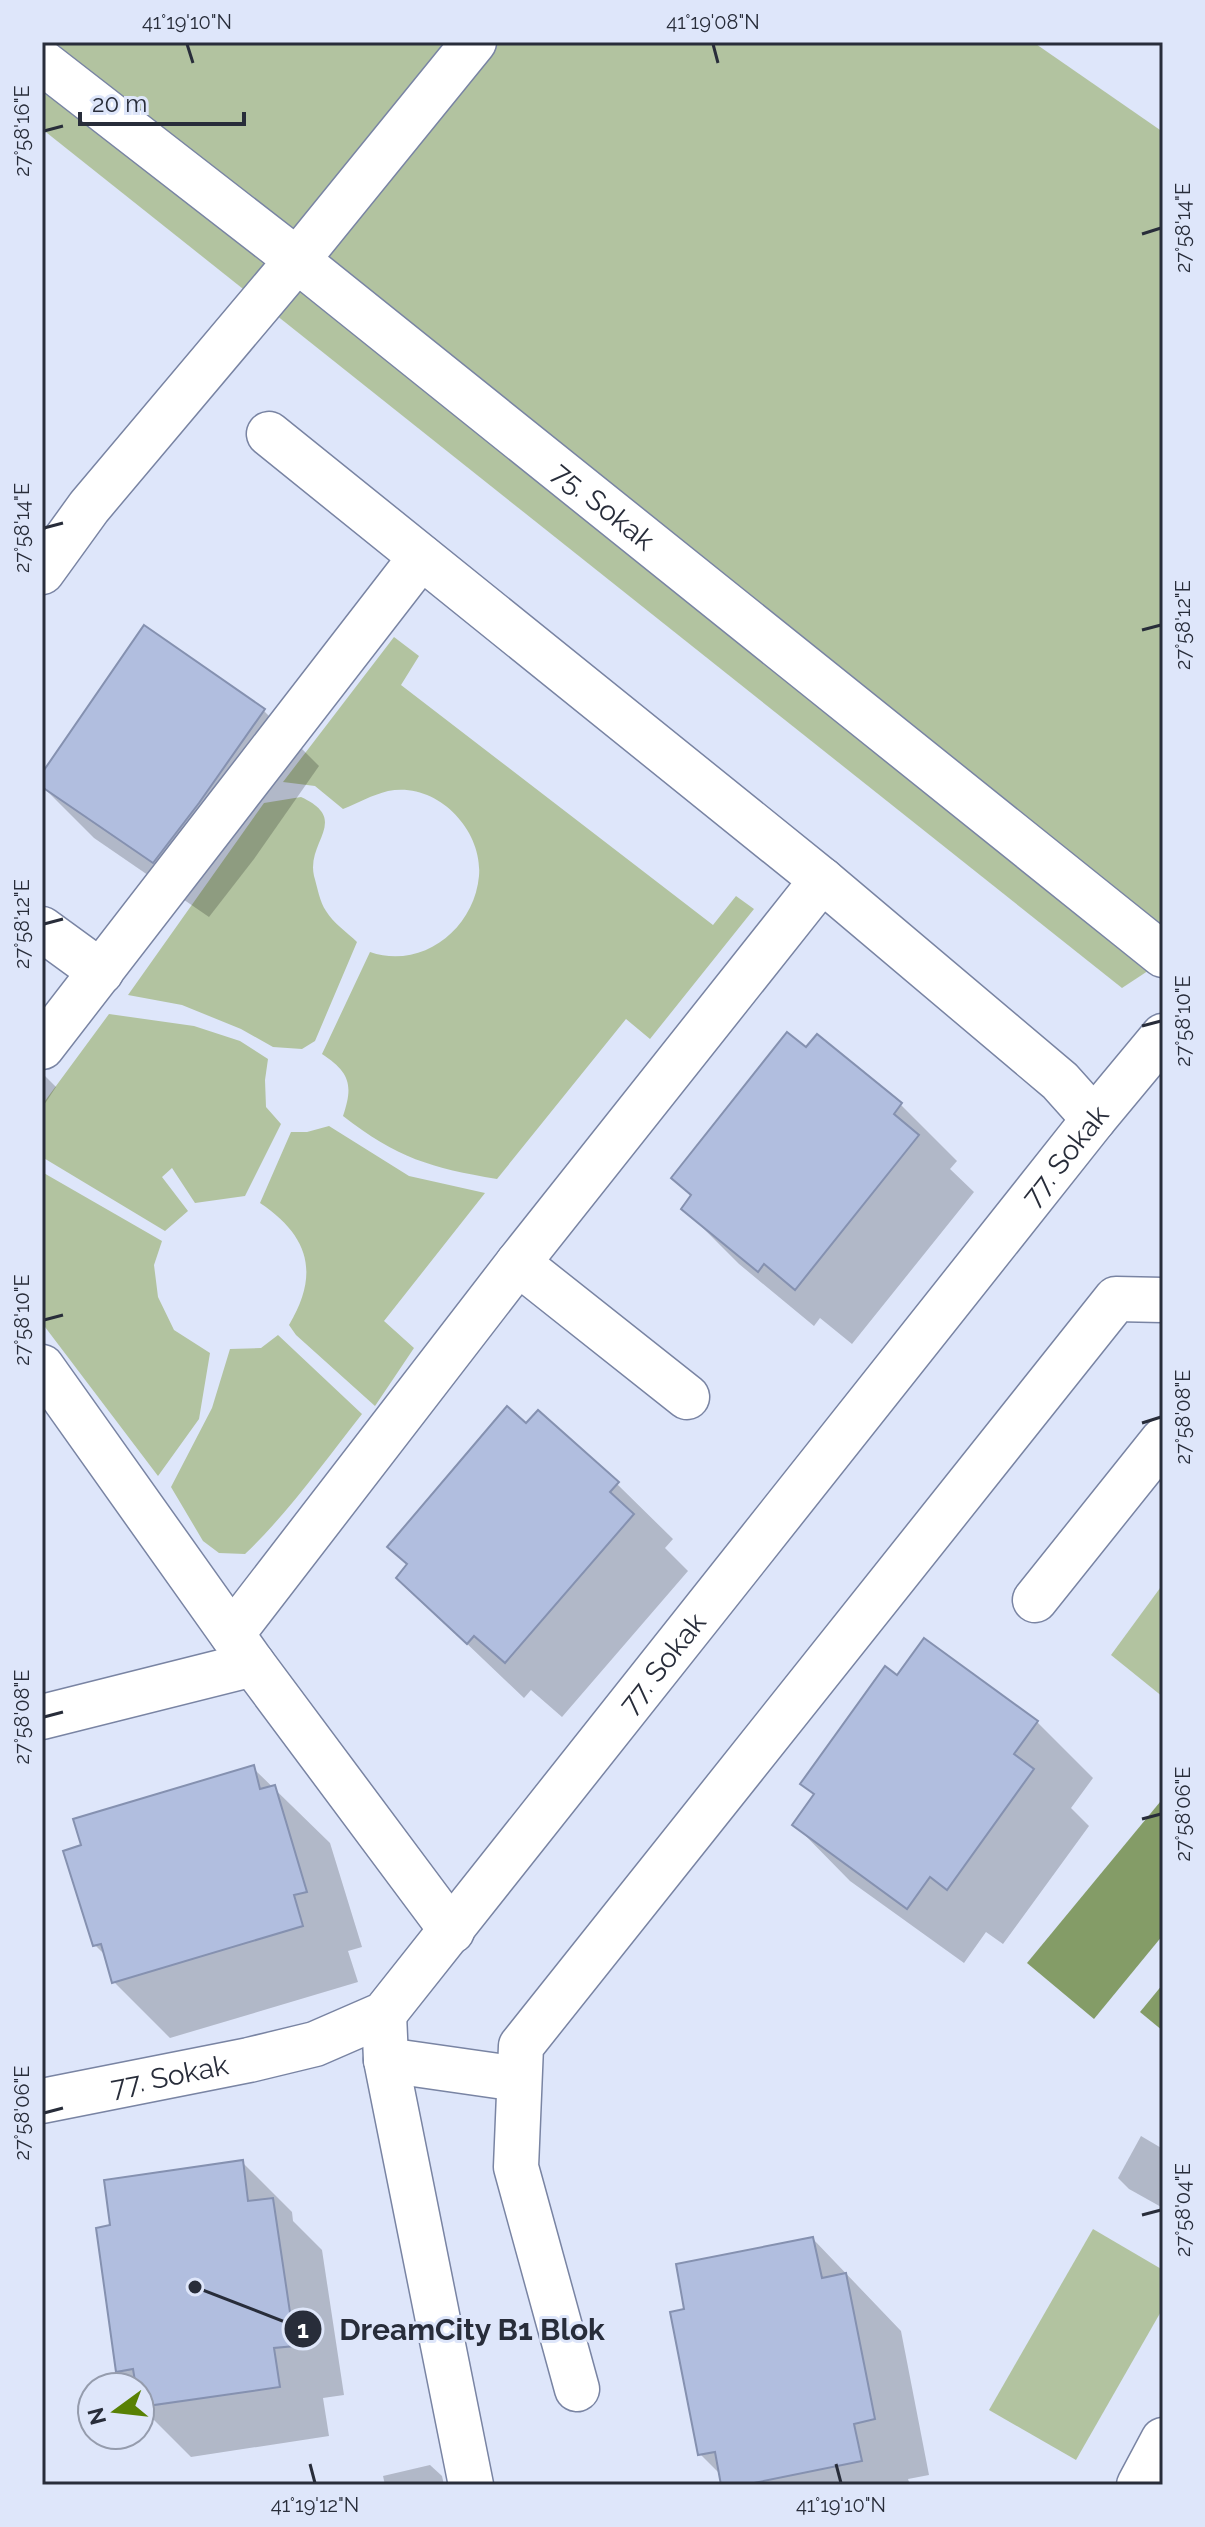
<svg xmlns="http://www.w3.org/2000/svg" width="1205" height="2527" viewBox="0 0 1205 2527" font-family="Raleway,sans-serif">
<style>
.green{fill:#b2c3a0}
.water{fill:#849c67}
.shadow{fill:#0003}
.building{fill:#b1bedf;stroke:#8591b0;stroke-width:2}
.lines{fill:none;stroke-linecap:round;stroke-linejoin:round}
.minor-casing{stroke:#7984a3;stroke-width:47}
.minor{stroke:#fff;stroke-width:44}
.ticks{fill:none;stroke:#282d3a;stroke-width:3}
.labels{text-anchor:middle;stroke-width:6;stroke-linejoin:round;paint-order:stroke}
.street-label{font-size:28px;fill:#282d3a;stroke:#dee6fa}
.leader{fill:none;stroke:#282d3a;stroke-width:3}
.callout-dot{fill:#282d3a;stroke:#dee6fa;stroke-width:3}
.mark-label{font-size:24px;text-anchor:middle;font-weight:bold;fill:#fff}
.callout-label{font-size:30px;text-anchor:middle;font-weight:bold;fill:#282d3a;stroke:#dee6fa;stroke-width:6;stroke-linejoin:round;paint-order:stroke}
.neatline{fill:none;stroke:#282d3a;stroke-width:3}
.ticks-label{font-size:20px;text-anchor:middle;fill:#282d3a}
</style>
<rect width="100%" height="100%" fill="#dee6fa"/>
<g class="green">
<path d="M 42,42 L 1033,42 L 1163,132 L 1163,961 L 1122,988 L 42,129 Z"/>
<path d="M 394,637 L 419,656 L 401,685 L 713,925 L 736,896 L 754,909 L 650,1039 L 626,1019 L 497,1179 C 431,1168 397,1158 343,1116 C 354,1084 349,1072 322,1054 L 370,952 C 421,970 474,930 479,876 C 483,829 436,781 388,791 C 372,795 358,803 343,809 L 315,786 L 283,782 Z"/>
<path d="M 301,797 C 351,820 306,841 314,876 C 317,886 320,903 326,911 C 333,923 347,932 357,942 L 315,1041 L 302,1049 L 273,1047 L 241,1029 L 182,1005 L 128,995 L 264,803 Z"/>
<path d="M 109,1014 L 194,1026 L 240,1041 L 268,1059 L 265,1080 L 266,1107 L 281,1124 L 245,1196 L 195,1203 L 172,1168 L 162,1177 L 188,1211 L 165,1231 L 42,1157 L 42,1105 Z"/>
<path d="M 329,1126 L 409,1176 L 485,1193 L 384,1321 L 414,1348 L 375,1406 L 296,1335 L 289,1325 C 320,1273 309,1236 260,1203 L 291,1132 L 307,1132 Z"/>
<path d="M 42,1172 L 162,1241 L 154,1265 L 158,1297 L 174,1330 L 210,1353 L 199,1419 L 158,1476 L 42,1323 Z"/>
<path d="M 278,1335 L 362,1414 C 324,1462 290,1511 245,1554 L 219,1553 L 203,1541 L 171,1487 L 212,1408 L 230,1349 L 261,1348 Z"/>
<path d="M 1163,1584 L 1163,1697 L 1111,1655 Z"/>
<path d="M 1093,2229 L 1163,2270 L 1163,2308 L 1076,2460 L 989,2410 Z"/>
</g>
<g class="water">
<path d="M 1160,1802 L 1163,1805 L 1163,1935 L 1094,2019 L 1027,1963 Z"/>
<path d="M 1163,1984 L 1163,2031 L 1140,2012 Z"/>
</g>
<g class="shadow">
<path d="M 263,710 L 319,766 L 254,859 L 209,917 L 94,838 L 42,786 L 42,776 Z"/>
<path d="M 818,1036 L 901,1105 L 957,1161 L 950,1169 L 974,1192 L 852,1344 L 820,1318 L 814,1326 L 739,1264 L 683,1208 L 692,1197 L 673,1178 Z"/>
<path d="M 42,1073 L 56,1087 L 42,1108 Z"/>
<path d="M 617,1484 L 673,1539 L 665,1548 L 688,1571 L 562,1717 L 531,1690 L 524,1698 L 398,1578 Z"/>
<path d="M 898,1678 L 1037,1722 L 1093,1778 L 1071,1808 L 1089,1826 L 1003,1944 L 986,1932 L 964,1963 L 850,1881 L 795,1825 L 815,1796 L 802,1784 Z"/>
<path d="M 253,1768 L 330,1843 L 362,1947 L 348,1951 L 358,1982 L 170,2038 L 114,1982 L 106,1956 L 95,1945 Z"/>
<path d="M 1141,2136 L 1163,2149 L 1163,2208 L 1129,2189 L 1118,2178 Z"/>
<path d="M 242,2162 L 292,2212 L 293,2221 L 322,2250 L 344,2395 L 323,2398 L 329,2436 L 191,2457 L 141,2407 L 140,2387 L 134,2387 L 118,2371 L 112,2227 Z"/>
<path d="M 813,2239 L 901,2331 L 929,2475 L 908,2479 L 910,2485 L 723,2485 L 722,2476 L 700,2454 L 686,2311 Z"/>
<path d="M 430,2465 L 442,2476 L 444,2485 L 385,2485 L 383,2476 Z"/>
</g>
<g class="building">
<path d="M 144,625 L 265,709 L 199,803 L 153,863 L 42,787 L 42,773 Z"/>
<path d="M 787,1032 L 806,1047 L 817,1034 L 902,1103 L 894,1114 L 919,1135 L 795,1290 L 764,1264 L 758,1272 L 681,1209 L 691,1195 L 671,1178 Z"/>
<path d="M 507,1406 L 526,1423 L 538,1410 L 619,1482 L 610,1492 L 634,1514 L 505,1663 L 474,1636 L 467,1644 L 396,1578 L 407,1564 L 387,1547 Z"/>
<path d="M 924,1638 L 1038,1721 L 1014,1754 L 1034,1769 L 947,1890 L 930,1877 L 907,1909 L 792,1825 L 814,1794 L 800,1784 L 885,1666 L 897,1675 Z"/>
<path d="M 254,1765 L 260,1789 L 275,1785 L 307,1892 L 294,1895 L 303,1926 L 112,1983 L 101,1944 L 93,1946 L 63,1851 L 81,1845 L 73,1819 Z"/>
<path d="M 243,2160 L 248,2201 L 273,2198 L 295,2346 L 274,2348 L 280,2387 L 140,2407 L 140,2387 L 136,2387 L 133,2369 L 116,2372 L 96,2228 L 110,2225 L 104,2180 Z"/>
<path d="M 813,2237 L 822,2278 L 846,2273 L 875,2419 L 854,2424 L 862,2461 L 744,2485 L 721,2485 L 715,2452 L 698,2455 L 670,2312 L 684,2309 L 676,2264 Z"/>
</g>
<g class="lines">
<g class="minor-casing">
<g id="minor">
<path id="s1" d="M 42,62 L 297,260 L 1163,955"/>
<path d="M 269,434 L 822,880 L 1060,1081 L 1094,1119"/>
<path d="M 42,572 L 89,507 L 297,260 L 474,42"/>
<path d="M 42,929 L 101,972"/>
<path d="M 42,1047 L 421,557"/>
<path d="M 518,1263 L 687,1397"/>
<path d="M 42,1367 L 253,1664 L 452,1931"/>
<path d="M 1035,1600 L 1163,1440"/>
<path d="M 232,1634 L 518,1263 L 822,880"/>
<path d="M 42,1717 L 253,1664"/>
<path d="M 384,2014 L 386,2060 L 471,2485"/>
<path d="M 386,2060 L 519,2079"/>
<path id="s2" d="M 42,2101 L 249,2060 L 315,2044 L 384,2014 L 1094,1119 L 1163,1036"/>
<path d="M 577,2389 L 516,2167 L 521,2046 L 1116,1299 L 1163,1300"/>
<path d="M 1139,2485 L 1163,2440"/>
</g>
</g>
<use href="#minor" class="minor"/>
</g>
<path class="ticks" d="M 187,44 L 193,63M 713,44 L 718,63M 44,131 L 63,126M 1142,234 L 1161,228M 44,528 L 63,523M 1142,630 L 1161,625M 44,924 L 63,919M 1142,1026 L 1161,1021M 44,1320 L 63,1315M 1142,1423 L 1161,1417M 44,1717 L 63,1712M 1142,1819 L 1161,1814M 44,2113 L 63,2108M 1142,2215 L 1161,2210M 310,2464 L 315,2483M 836,2464 L 841,2483"/>
<g class="labels">
<g class="street-label">
<text dy="10" stroke="none"><textPath href="#s1" startOffset="716">75. Sokak</textPath></text>
<text dy="10" stroke="none"><textPath href="#s2" startOffset="1450">77. Sokak</textPath></text>
<text dy="10" stroke="none"><textPath href="#s2" startOffset="802">77. Sokak</textPath></text>
<text dy="10" stroke="none"><textPath href="#s2" startOffset="130">77. Sokak</textPath></text>
</g>
</g>
<path class="leader" d="M195 2287L303 2329"/>
<g class="callout-dot">
<circle cx="195" cy="2287" r="8"/>
<circle cx="303" cy="2329" r="20"/>
</g>
<g class="mark-label">
<text x="303" y="2338">1</text>
</g>
<g class="callout-label">
<text x="472" y="2340">DreamCity B1 Blok</text>
</g>
<rect width="1205" height="2527" fill="none" stroke="#dee6fa" stroke-width="88"/>
<g transform="translate(116 2411) rotate(255)"><circle r="38" fill="#dee6fa" stroke="#959cad" stroke-width="2"/>
<path d="M0-6L14 30L0 20L-14 30Z" fill="#588104"/>
<text y="-12" font-size="22" font-weight="bold" text-anchor="middle" fill="#282d3a">N</text>
</g>
<path d="M80 112v12h164v-12" fill="none" stroke="#282d3a" stroke-width="4"/>
<text x="92" y="112" font-size="24" fill="#282d3a" stroke="#dee6fa" stroke-width="6" paint-order="stroke">20 m</text>
<rect x="44" y="44" width="1117" height="2439" class="neatline"/>
<g class="ticks-label">
<text x="187" y="29">41°19'10"N</text>
<text x="713" y="29">41°19'08"N</text>
<text transform="translate(22 131) rotate(-90)" y="7">27°58'16"E</text>
<text transform="translate(1183 228) rotate(-90)" y="7">27°58'14"E</text>
<text transform="translate(22 528) rotate(-90)" y="7">27°58'14"E</text>
<text transform="translate(1183 625) rotate(-90)" y="7">27°58'12"E</text>
<text transform="translate(22 924) rotate(-90)" y="7">27°58'12"E</text>
<text transform="translate(1183 1021) rotate(-90)" y="7">27°58'10"E</text>
<text transform="translate(22 1320) rotate(-90)" y="7">27°58'10"E</text>
<text transform="translate(1183 1417) rotate(-90)" y="7">27°58'08"E</text>
<text transform="translate(22 1717) rotate(-90)" y="7">27°58'08"E</text>
<text transform="translate(1183 1814) rotate(-90)" y="7">27°58'06"E</text>
<text transform="translate(22 2113) rotate(-90)" y="7">27°58'06"E</text>
<text transform="translate(1183 2210) rotate(-90)" y="7">27°58'04"E</text>
<text x="315" y="2512">41°19'12"N</text>
<text x="841" y="2512">41°19'10"N</text>
</g>
</svg>
